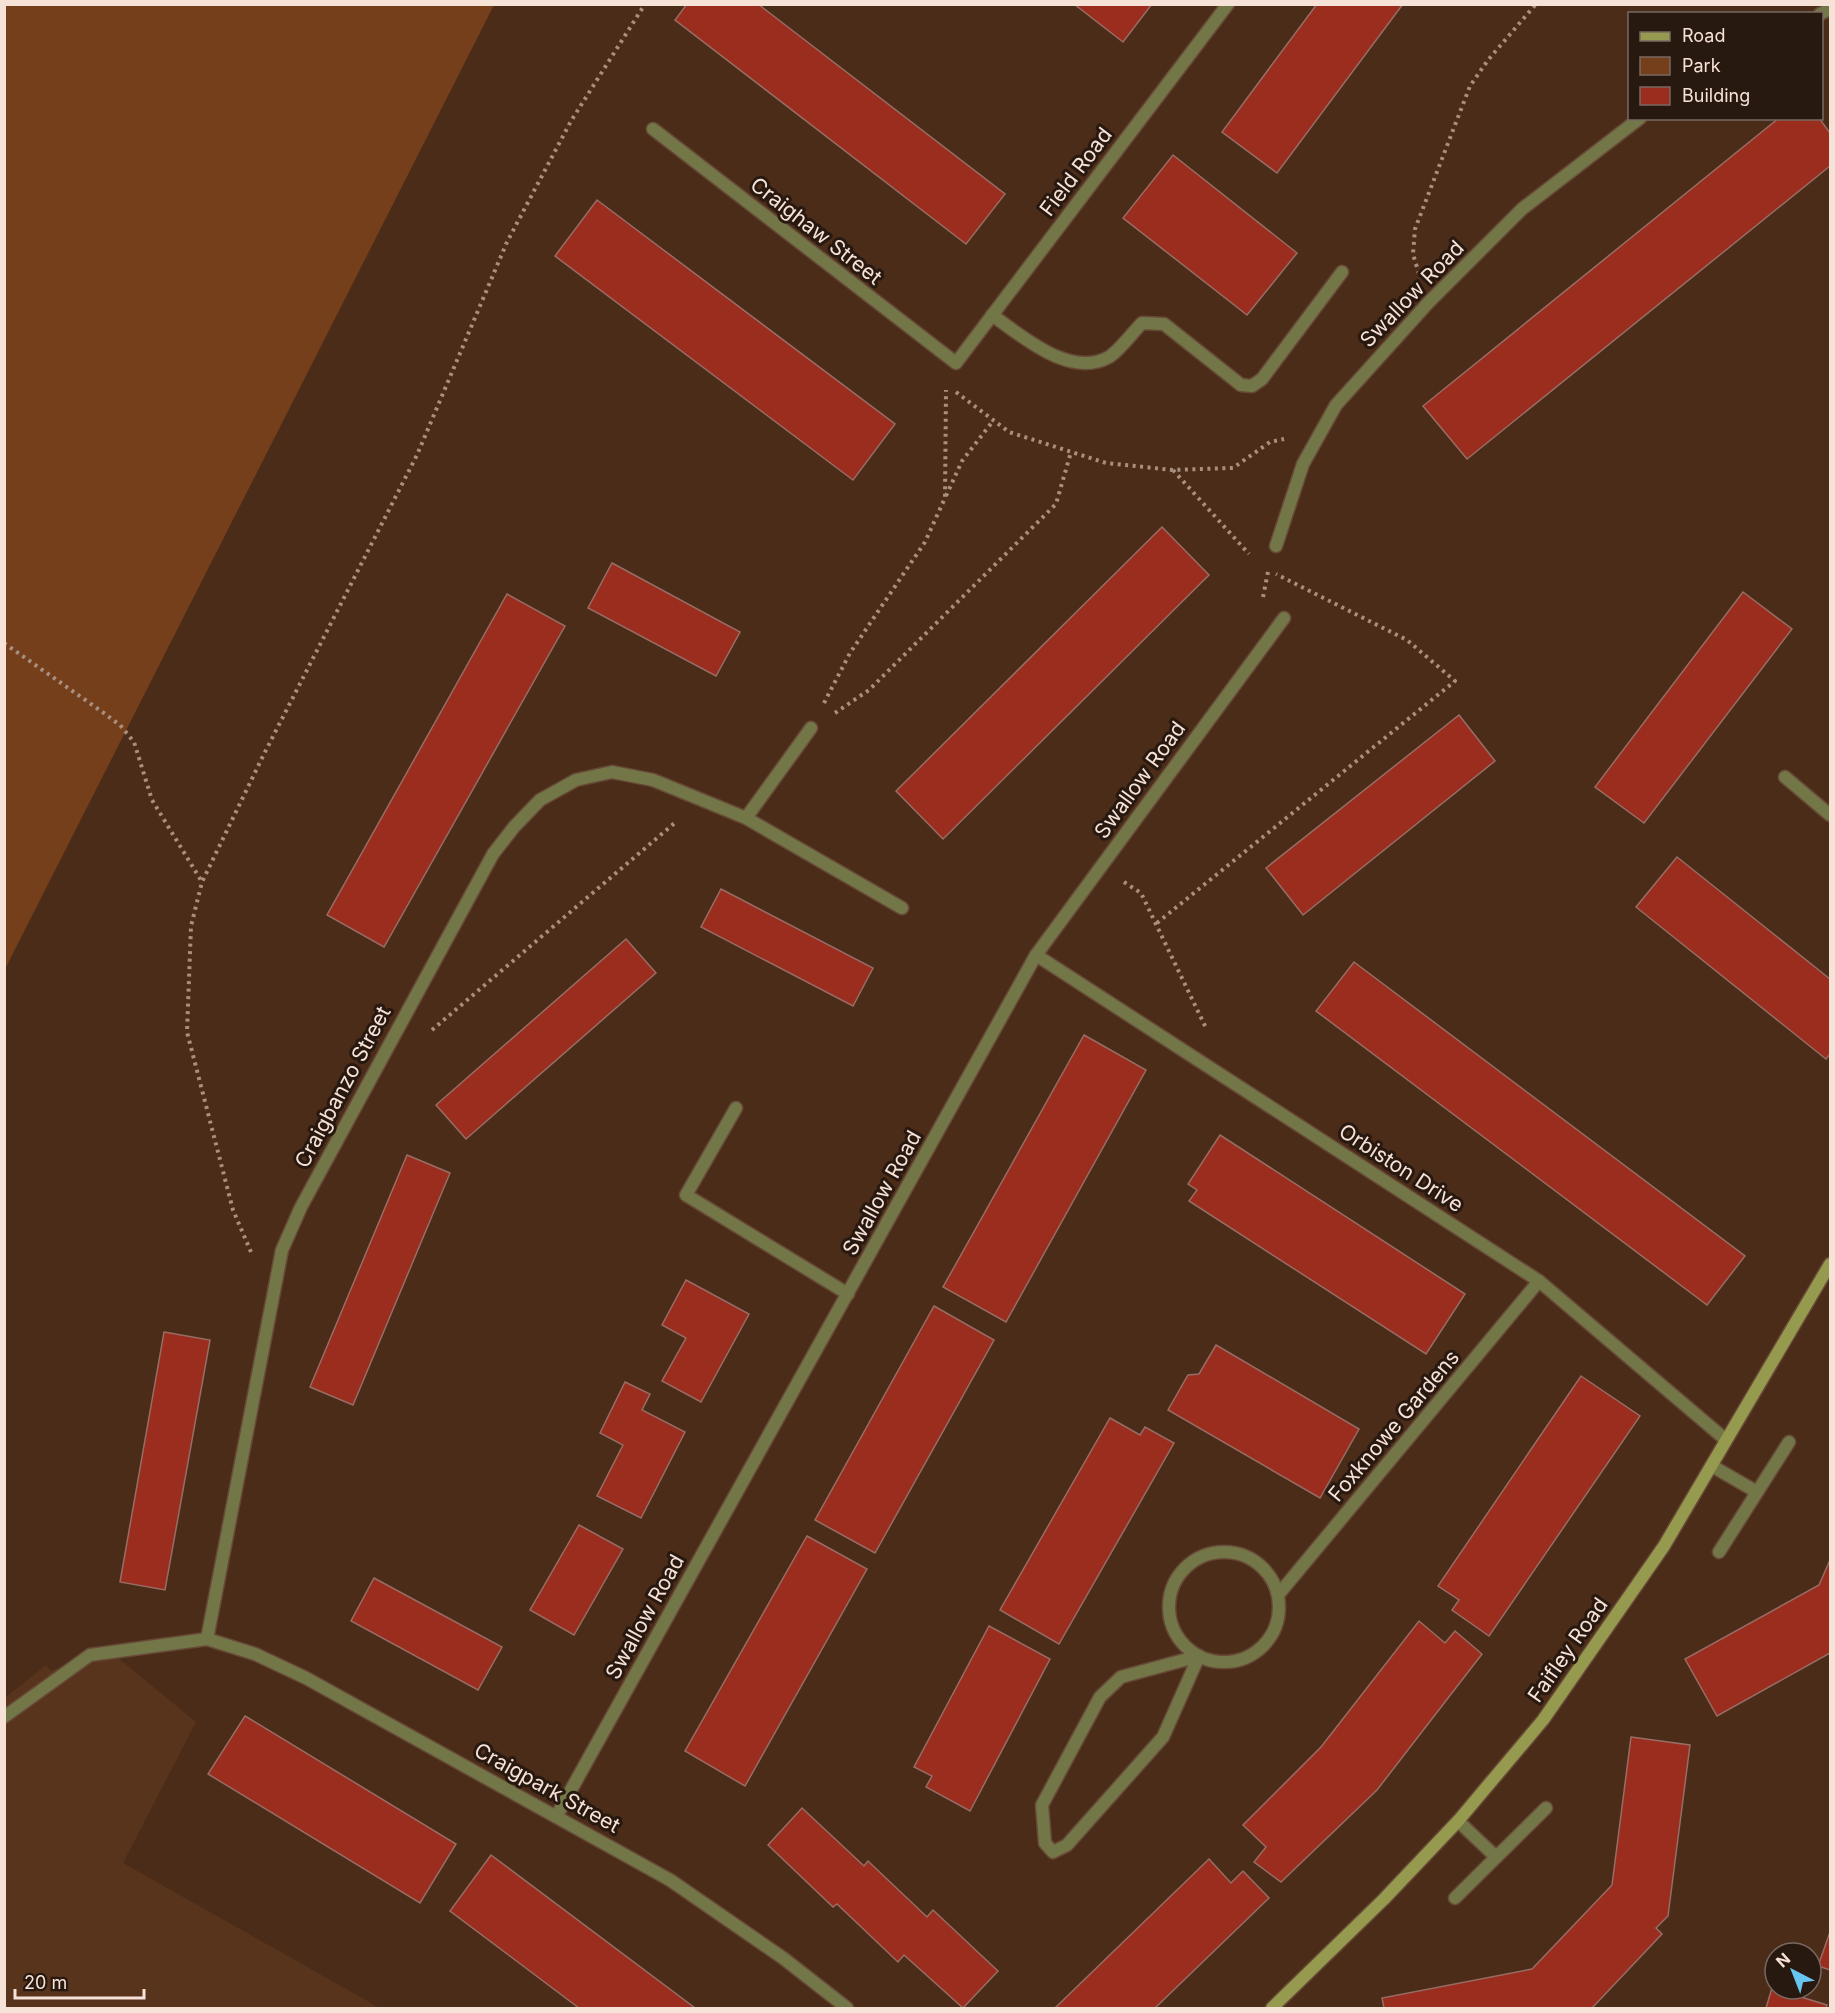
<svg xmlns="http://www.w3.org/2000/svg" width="1835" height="2013" viewBox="0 0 1835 2013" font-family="Inter,sans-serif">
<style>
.built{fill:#58341c}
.green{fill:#763f1c}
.building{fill:#9a2d1e;stroke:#976d65;stroke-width:1.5}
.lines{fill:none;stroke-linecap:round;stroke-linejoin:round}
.lane-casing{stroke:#674937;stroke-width:15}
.street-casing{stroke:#674937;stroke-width:15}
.secondary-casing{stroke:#674937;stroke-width:15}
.path{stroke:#a98f80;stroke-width:4;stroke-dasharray:3 4.5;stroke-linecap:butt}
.lane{stroke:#737647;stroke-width:12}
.street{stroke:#737647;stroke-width:12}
.secondary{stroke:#969a4e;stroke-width:12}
.labels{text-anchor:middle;stroke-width:6;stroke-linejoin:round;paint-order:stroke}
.street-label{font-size:21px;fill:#f7e2d7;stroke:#271810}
</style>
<rect width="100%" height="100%" fill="#4b2c18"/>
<path class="built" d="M 107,1649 L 196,1722 L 123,1863 L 380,2008 L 5,2008 L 5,1698 L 46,1665 L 51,1671 Z"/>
<path class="green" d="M 5,4 L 494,5 L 5,969 L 4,5 Z"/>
<g class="building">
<path d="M 687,4 L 758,4 L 1005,194 L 966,244 L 675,20 Z"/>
<path d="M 1074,4 L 1152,4 L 1123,42 Z"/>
<path d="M 1317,4 L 1403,4 L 1277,173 L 1222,132 Z"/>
<path d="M 1779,118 L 1819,118 L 1830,133 L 1830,166 L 1467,459 L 1423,406 Z"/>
<path d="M 1173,155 L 1297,253 L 1247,315 L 1123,218 Z"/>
<path d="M 597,200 L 895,424 L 853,480 L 555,256 Z"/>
<path d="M 1162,527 L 1209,575 L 943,839 L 896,791 Z"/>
<path d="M 612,563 L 740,632 L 716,676 L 588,608 Z"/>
<path d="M 1743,592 L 1792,629 L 1644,823 L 1595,787 Z"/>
<path d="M 507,594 L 565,626 L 384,947 L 327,915 Z"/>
<path d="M 1459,715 L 1495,761 L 1303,915 L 1266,868 Z"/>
<path d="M 1677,857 L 1830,979 L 1830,1054 L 1826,1059 L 1636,907 Z"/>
<path d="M 721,889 L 873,968 L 853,1006 L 701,927 Z"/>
<path d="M 626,939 L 656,973 L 466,1139 L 436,1105 Z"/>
<path d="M 1354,962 L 1745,1256 L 1707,1305 L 1316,1011 Z"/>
<path d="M 1084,1035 L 1146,1070 L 1006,1322 L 943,1287 Z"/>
<path d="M 1220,1135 L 1465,1294 L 1426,1354 L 1189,1201 L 1197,1190 L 1188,1184 Z"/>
<path d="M 407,1155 L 450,1173 L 353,1405 L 310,1387 Z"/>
<path d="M 686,1280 L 749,1314 L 701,1402 L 662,1381 L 686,1338 L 662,1325 Z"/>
<path d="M 934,1306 L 994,1340 L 875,1553 L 815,1520 Z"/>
<path d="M 164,1332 L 210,1340 L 165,1590 L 120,1582 Z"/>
<path d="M 1216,1345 L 1359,1429 L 1320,1498 L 1168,1410 L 1188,1375 L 1199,1374 Z"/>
<path d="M 1581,1376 L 1640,1416 L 1489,1636 L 1452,1610 L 1459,1600 L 1438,1586 Z"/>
<path d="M 625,1382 L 650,1394 L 642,1410 L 685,1432 L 641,1518 L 597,1496 L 623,1445 L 600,1433 Z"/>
<path d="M 1110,1418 L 1140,1435 L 1145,1427 L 1174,1443 L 1059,1644 L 1000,1610 Z"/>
<path d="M 579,1525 L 623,1549 L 574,1635 L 530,1610 Z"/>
<path d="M 807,1536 L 867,1569 L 745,1786 L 685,1751 Z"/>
<path d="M 1830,1560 L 1830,1653 L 1717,1716 L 1685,1659 L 1819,1585 Z"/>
<path d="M 374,1578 L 502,1647 L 478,1690 L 351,1621 Z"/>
<path d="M 1419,1621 L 1445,1643 L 1455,1631 L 1482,1654 L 1377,1790 L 1281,1882 L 1254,1862 L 1266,1847 L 1243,1825 L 1321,1747 Z"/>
<path d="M 989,1626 L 1050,1659 L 970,1811 L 926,1787 L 932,1776 L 914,1767 Z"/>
<path d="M 245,1716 L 456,1844 L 420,1903 L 208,1774 Z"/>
<path d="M 1631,1737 L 1690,1745 L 1668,1916 L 1656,1928 L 1662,1934 L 1592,2008 L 1384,2008 L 1382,1998 L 1532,1969 L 1612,1885 Z"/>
<path d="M 802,1808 L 864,1866 L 868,1861 L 927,1917 L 933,1910 L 998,1971 L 963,2008 L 904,1955 L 898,1962 L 837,1904 L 833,1907 L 768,1845 Z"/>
<path d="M 491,1855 L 695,2008 L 579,2008 L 450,1911 Z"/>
<path d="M 1209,1859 L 1231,1883 L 1243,1871 L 1269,1898 L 1155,2008 L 1055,2008 Z"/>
<path d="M 1830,1932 L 1830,1970 L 1818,1966 Z"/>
<path d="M 1772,1988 L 1827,2005 L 1826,2008 L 1766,2008 Z"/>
</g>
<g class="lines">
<g class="lane-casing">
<g id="lane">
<path d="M 992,315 C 1022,336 1070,379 1109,357 C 1119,351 1133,332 1142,323 L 1164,324 L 1241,385 L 1252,386 L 1262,379 L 1342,272"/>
<path d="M 736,1108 L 686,1195 L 848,1294"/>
<path d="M 1712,1466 L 1757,1492"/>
<path d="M 1719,1552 L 1789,1442"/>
<path d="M 4,1717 L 90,1655 L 207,1639"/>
<path d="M 1458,1821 L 1496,1857"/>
<path d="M 1455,1898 L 1546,1808"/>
</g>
</g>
<g class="street-casing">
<g id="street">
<path d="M 1820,14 L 1830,9"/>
<path d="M 653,129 L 956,363 L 1228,4"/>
<path d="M 1276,546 L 1303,464 L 1336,405 L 1428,303 L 1522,209 L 1640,118"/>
<path d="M 1785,777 L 1830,815"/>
<path d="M 746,818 L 811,728"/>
<path d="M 1036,955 L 1539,1281 L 1726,1440"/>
<circle cx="1224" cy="1607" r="55"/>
<path d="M 1278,1595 L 1539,1281"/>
<path d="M 1199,1656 L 1163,1737 L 1067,1845 L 1053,1852 L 1045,1843 L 1042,1805 L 1100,1697 L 1121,1677 Z"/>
<path d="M 557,1815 L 1036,955 L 1284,618"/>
<path d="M 847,2008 L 783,1958 L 670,1880 L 306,1678 L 255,1654 L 207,1639 L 282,1250 L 301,1207 L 493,854 L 514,827 L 540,800 L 576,780 L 612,772 L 653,780 L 746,818 L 902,908"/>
</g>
</g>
<g class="secondary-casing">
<path id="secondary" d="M 1272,2008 L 1384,1899 L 1458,1821 L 1543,1720 L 1664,1546 L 1830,1264"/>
</g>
<g class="path">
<path d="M 1419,274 L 1413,254 L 1415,229 L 1470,86 L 1488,60 L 1536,4"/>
<path d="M 956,392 L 1009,432 L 1106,463 L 1173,470 L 1233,468 L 1270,442 L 1284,439"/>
<path d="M 1173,470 L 1249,554"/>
<path d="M 946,496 L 962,461 L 993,421"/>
<path d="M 1263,597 L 1268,572"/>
<path d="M 4,643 L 101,711 L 120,725 L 134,742 L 152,800 L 202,882"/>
<path d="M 824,703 L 850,653 L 925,542 L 945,498 L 946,390"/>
<path d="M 835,713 L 869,690 L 1056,504 L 1071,452"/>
<path d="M 1124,882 L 1141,893 L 1207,1030"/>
<path d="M 1157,923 L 1455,681 L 1407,640 L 1276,574"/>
<path d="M 432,1030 L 677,821"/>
<path d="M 251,1252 L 233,1210 L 187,1032 L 191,926 L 202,882 L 263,756 L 417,455 L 507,242 L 571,121 L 645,4"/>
</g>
<use href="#lane" class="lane"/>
<use href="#street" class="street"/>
<use href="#secondary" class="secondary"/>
</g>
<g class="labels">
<g class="street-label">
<text transform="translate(1076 172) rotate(-53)" y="7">Field Road</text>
<text transform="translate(816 231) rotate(38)" y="7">Craighaw Street</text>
<text transform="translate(1412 294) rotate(-46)" y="7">Swallow Road</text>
<text transform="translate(1140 780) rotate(-54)" y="7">Swallow Road</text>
<text transform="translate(343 1087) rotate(-62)" y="7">Craigbanzo Street</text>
<text transform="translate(1401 1168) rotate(33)" y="7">Orbiston Drive</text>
<text transform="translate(882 1193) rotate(-61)" y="7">Swallow Road</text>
<text transform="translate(1394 1426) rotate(-50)" y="7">Foxknowe Gardens</text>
<text transform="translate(645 1617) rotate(-61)" y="7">Swallow Road</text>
<text transform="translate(1568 1650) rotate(-55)" y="7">Faifley Road</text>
<text transform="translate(547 1788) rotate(29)" y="7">Craigpark Street</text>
</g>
</g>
<rect width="1835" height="2013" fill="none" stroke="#f7e2d7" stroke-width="12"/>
<rect x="1628" y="12" width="195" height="108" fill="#271810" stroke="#7a6960" stroke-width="1.5"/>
<rect x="1640" y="32" width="30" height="9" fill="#969a4e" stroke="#7a6960" stroke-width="1.5"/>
<text x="1682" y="42" font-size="18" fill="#f7e2d7">Road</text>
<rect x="1640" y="57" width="30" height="18" fill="#763f1c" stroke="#7a6960" stroke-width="1.5"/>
<text x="1682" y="72" font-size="18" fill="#f7e2d7">Park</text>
<rect x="1640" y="87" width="30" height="18" fill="#9a2d1e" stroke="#7a6960" stroke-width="1.5"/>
<text x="1682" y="102" font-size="18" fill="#f7e2d7">Building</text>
<g transform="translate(1793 1971) rotate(318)"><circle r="28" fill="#271810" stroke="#7a6960" stroke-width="1.5"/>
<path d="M0-4.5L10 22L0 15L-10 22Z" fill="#68c4f0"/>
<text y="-9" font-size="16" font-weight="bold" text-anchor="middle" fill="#f7e2d7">N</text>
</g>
<path d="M15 1989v9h129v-9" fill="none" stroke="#f7e2d7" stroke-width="3"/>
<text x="24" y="1989" font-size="18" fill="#f7e2d7" stroke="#271810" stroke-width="4.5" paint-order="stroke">20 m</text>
</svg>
